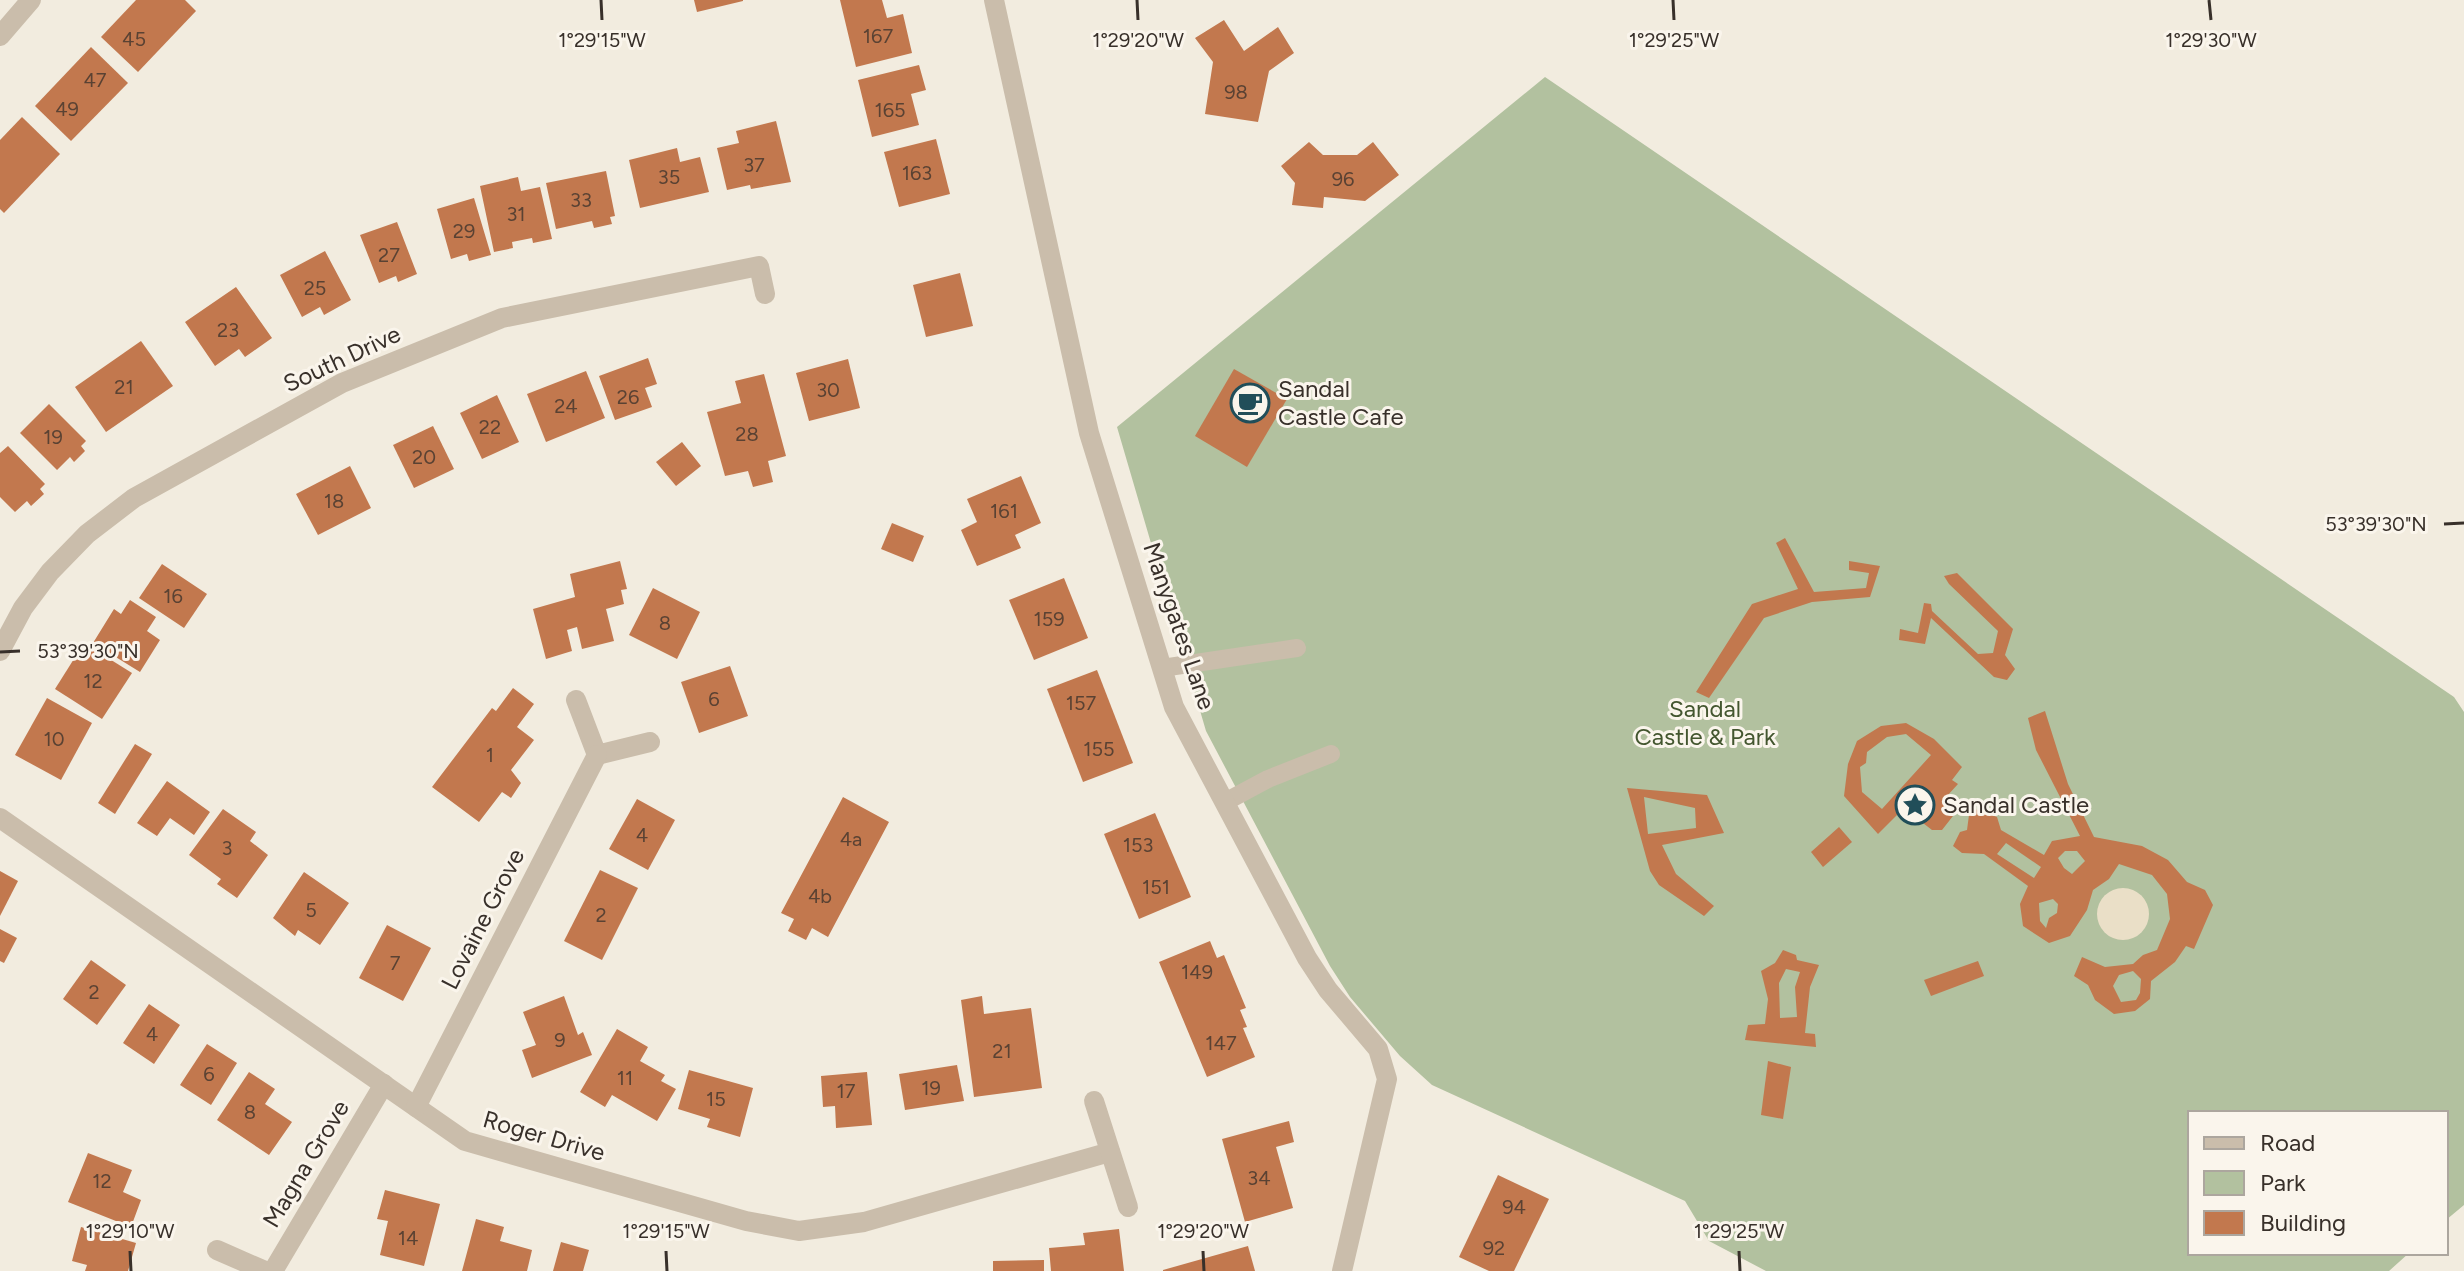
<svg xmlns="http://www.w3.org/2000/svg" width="2464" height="1271" viewBox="0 0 2464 1271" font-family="Figtree,sans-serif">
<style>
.green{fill:#b2c19f}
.plaza{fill:#eadfc7}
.building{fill:#c2784e;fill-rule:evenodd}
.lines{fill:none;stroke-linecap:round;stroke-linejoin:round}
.service{stroke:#cabdab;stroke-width:18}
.minor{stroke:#cabdab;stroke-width:20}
.tertiary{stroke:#cabdab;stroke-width:20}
.ticks{fill:none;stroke:#38302a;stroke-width:3}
.labels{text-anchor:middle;stroke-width:6;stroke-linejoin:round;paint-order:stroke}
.number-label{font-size:20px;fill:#5a4233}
.street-label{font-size:24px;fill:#38302a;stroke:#faf5ec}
.poi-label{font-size:24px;fill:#38302a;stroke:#faf5ec;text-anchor:start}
.park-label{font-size:24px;fill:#43562f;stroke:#faf5ec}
.ticks-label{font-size:20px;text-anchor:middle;fill:#38302a;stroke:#faf5ec;stroke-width:6;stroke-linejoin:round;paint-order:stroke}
</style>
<rect width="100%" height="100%" fill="#f2ecdf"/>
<path class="green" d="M 1545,77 L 2454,697 L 2464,712 L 2464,1205 L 2446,1220 L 2446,1113 L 2190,1113 L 2190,1253 L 2409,1253 L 2389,1271 L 1766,1271 L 1709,1241 L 1685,1201 L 1432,1085 L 1400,1056 L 1350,997 L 1330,966 L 1206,731 L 1117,427 Z"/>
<circle class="plaza" cx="2123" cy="914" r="26"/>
<g class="building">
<path d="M 136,0 L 185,0 L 196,11 L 138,72 L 101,37 Z"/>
<path d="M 694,0 L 743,0 L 743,1 L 697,12 Z"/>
<path d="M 840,0 L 882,0 L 887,18 L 903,14 L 912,53 L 856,67 Z"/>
<path d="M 1224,20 L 1244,51 L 1278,27 L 1294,53 L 1269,71 L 1258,122 L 1205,114 L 1213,62 L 1195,38 Z"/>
<path d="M 91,47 L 128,83 L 71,141 L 35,106 Z"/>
<path d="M 919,65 L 926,90 L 911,94 L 919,125 L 872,137 L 858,80 Z"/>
<path d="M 22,117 L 60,154 L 4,213 L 0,209 L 0,140 Z"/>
<path d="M 776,121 L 791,182 L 751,189 L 750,185 L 727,190 L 717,148 L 739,143 L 736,131 Z"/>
<path d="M 936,139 L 950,194 L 899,207 L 884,152 Z"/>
<path d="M 1309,142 L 1323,155 L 1357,155 L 1373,142 L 1399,175 L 1365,201 L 1324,197 L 1323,208 L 1292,205 L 1295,183 L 1281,166 Z"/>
<path d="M 677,148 L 680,162 L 700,157 L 709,192 L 640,208 L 629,160 Z"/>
<path d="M 606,171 L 615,216 L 610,217 L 612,224 L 594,228 L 592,221 L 556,229 L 546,183 Z"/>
<path d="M 518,177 L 521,191 L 540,187 L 552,239 L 533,243 L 532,238 L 512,242 L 513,248 L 494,252 L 480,186 Z"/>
<path d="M 474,198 L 491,255 L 469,261 L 467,254 L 451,259 L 437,209 Z"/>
<path d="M 397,222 L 417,274 L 398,282 L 396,276 L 379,283 L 360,235 Z"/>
<path d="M 325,251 L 351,300 L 324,315 L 320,307 L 302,317 L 280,275 Z"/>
<path d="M 960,273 L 973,326 L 926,337 L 913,285 Z"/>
<path d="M 236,287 L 272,338 L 245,357 L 239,349 L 215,366 L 185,322 Z"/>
<path d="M 141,341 L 173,386 L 106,432 L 75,387 Z"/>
<path d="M 648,358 L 657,384 L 645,388 L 652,407 L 615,420 L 599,376 Z"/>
<path d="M 848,359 L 860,408 L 809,421 L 796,373 Z"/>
<path d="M 1234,369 L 1287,399 L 1247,467 L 1195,436 Z"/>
<path d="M 586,371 L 605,418 L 546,442 L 527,394 Z"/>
<path d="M 764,374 L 786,456 L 768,461 L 773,482 L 753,487 L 748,471 L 725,476 L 707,412 L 741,403 L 735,381 Z"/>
<path d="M 497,395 L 519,442 L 482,459 L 460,413 Z"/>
<path d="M 49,404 L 86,441 L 81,446 L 85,451 L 74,462 L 70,457 L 57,470 L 20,433 Z"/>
<path d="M 433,426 L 454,469 L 414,488 L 393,445 Z"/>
<path d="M 682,442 L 701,466 L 676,486 L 656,462 Z"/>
<path d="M 8,446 L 45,484 L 40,489 L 44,494 L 31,506 L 27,501 L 15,512 L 0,497 L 0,453 Z"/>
<path d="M 350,466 L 371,508 L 318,535 L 296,494 Z"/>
<path d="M 1021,476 L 1041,523 L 1015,535 L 1021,548 L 977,566 L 961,530 L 977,522 L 967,499 Z"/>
<path d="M 892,523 L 924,536 L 913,562 L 881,549 Z"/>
<path d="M 1785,538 L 1814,592 L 1866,588 L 1869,573 L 1849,570 L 1849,561 L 1880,566 L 1870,597 L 1812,602 L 1764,618 L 1709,698 L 1696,692 L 1752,604 L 1798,589 L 1776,543 Z"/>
<path d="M 620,561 L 627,589 L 621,590 L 624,604 L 606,609 L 614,641 L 582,649 L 577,627 L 567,630 L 572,651 L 546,659 L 533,609 L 575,597 L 570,574 Z"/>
<path d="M 162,564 L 207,594 L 184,628 L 139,598 Z"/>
<path d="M 1957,573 L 2013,629 L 2005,655 L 2015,669 L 2007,680 L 1994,677 L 1931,618 L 1925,644 L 1899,640 L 1900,629 L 1918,633 L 1924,603 L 1931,604 L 1932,611 L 1978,654 L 1993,653 L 1998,631 L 1949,584 L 1944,576 Z"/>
<path d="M 1064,578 L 1088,638 L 1034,660 L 1009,600 Z"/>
<path d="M 653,588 L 700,612 L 677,659 L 629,635 Z"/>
<path d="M 130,600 L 156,617 L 147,631 L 160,640 L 140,672 L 93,643 L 114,609 L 121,614 Z"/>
<path d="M 84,643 L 132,673 L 102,719 L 55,689 Z"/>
<path d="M 730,666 L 748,716 L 699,733 L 681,682 Z"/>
<path d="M 1097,670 L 1133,763 L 1083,782 L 1047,689 Z"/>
<path d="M 513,688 L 534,704 L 517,727 L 534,740 L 511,770 L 521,783 L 511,798 L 502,792 L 479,822 L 432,787 L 492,708 L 496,711 Z"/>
<path d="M 47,698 L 92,723 L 61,780 L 15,755 Z"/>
<path d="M 2045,711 L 2068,784 L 2094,837 L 2142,846 L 2168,860 L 2187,882 L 2205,890 L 2213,905 L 2194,949 L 2186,946 L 2175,962 L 2151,981 L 2150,999 L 2135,1011 L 2114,1014 L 2095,1000 L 2088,985 L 2074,976 L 2082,957 L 2105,967 L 2133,964 L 2143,955 L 2157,950 L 2170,919 L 2167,894 L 2152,875 L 2119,864 L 2109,879 L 2093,890 L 2087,910 L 2070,936 L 2049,943 L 2023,926 L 2020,904 L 2028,886 L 1984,854 L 1962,853 L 1953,846 L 1960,832 L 1967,830 L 1969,815 L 1975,809 L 1997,817 L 2001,830 L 2044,855 L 2052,841 L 2080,836 L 2036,750 L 2028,718 ZM 2006,843 L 2041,867 L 2034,878 L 1997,854 ZM 2065,851 L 2077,851 L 2085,861 L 2072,874 L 2064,868 L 2058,858 ZM 2053,899 L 2058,904 L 2057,913 L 2049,918 L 2046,928 L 2040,921 L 2039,903 ZM 2133,971 L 2141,979 L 2140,993 L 2136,1000 L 2121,1002 L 2113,986 L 2119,975 Z"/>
<path d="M 1906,723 L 1934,739 L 1962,767 L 1952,780 L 1958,784 L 1947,796 L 1960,807 L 1942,830 L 1932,830 L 1910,813 L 1900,812 L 1878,834 L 1844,796 L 1848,764 L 1857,741 L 1881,726 ZM 1906,734 L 1931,755 L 1882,809 L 1862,792 L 1860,767 L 1866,763 L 1867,752 L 1887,737 Z"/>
<path d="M 135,744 L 152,754 L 115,814 L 98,803 Z"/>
<path d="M 167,781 L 210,812 L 194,835 L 170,818 L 157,836 L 137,823 Z"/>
<path d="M 1627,788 L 1707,795 L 1724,833 L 1662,845 L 1676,874 L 1714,906 L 1704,916 L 1659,885 L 1650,871 ZM 1644,797 L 1695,808 L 1696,828 L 1648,834 Z"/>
<path d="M 843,797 L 889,822 L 828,937 L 812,928 L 806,940 L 788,931 L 794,919 L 781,913 Z"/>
<path d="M 637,799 L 675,820 L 648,870 L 609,849 Z"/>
<path d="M 223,809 L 256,832 L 250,841 L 268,855 L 237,898 L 217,884 L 221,879 L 189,855 Z"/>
<path d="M 1155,813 L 1191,897 L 1139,919 L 1104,834 Z"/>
<path d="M 1839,827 L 1852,842 L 1823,867 L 1811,852 Z"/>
<path d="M 600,870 L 638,888 L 602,960 L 564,941 Z"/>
<path d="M 0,871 L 18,881 L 0,916 Z"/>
<path d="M 304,872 L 349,903 L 320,945 L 298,930 L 295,936 L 273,918 Z"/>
<path d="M 387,925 L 431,948 L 403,1001 L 359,978 Z"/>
<path d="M 0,929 L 17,938 L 4,963 L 0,961 Z"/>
<path d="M 1210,941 L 1217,958 L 1224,955 L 1246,1008 L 1240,1010 L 1247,1027 L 1243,1028 L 1255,1057 L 1207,1077 L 1159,962 Z"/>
<path d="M 1783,950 L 1796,955 L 1797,960 L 1819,965 L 1810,987 L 1805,1033 L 1815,1034 L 1816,1047 L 1745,1040 L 1748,1025 L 1765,1024 L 1768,999 L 1761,971 L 1775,963 ZM 1786,969 L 1800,972 L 1795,987 L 1797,1017 L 1780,1018 L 1779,983 Z"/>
<path d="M 91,960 L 126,985 L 97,1025 L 63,999 Z"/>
<path d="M 1978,961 L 1984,976 L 1931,996 L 1924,980 Z"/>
<path d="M 564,996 L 578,1035 L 583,1032 L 592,1055 L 532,1078 L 522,1050 L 536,1045 L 523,1012 Z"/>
<path d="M 982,996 L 984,1014 L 1031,1008 L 1042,1088 L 974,1097 L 961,1000 Z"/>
<path d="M 149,1004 L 180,1025 L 154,1064 L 123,1043 Z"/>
<path d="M 617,1029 L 648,1047 L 640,1061 L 665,1075 L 661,1081 L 676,1089 L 657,1121 L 612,1095 L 605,1107 L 580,1092 Z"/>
<path d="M 207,1044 L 237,1063 L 211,1105 L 180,1085 Z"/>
<path d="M 1768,1061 L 1791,1067 L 1783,1119 L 1761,1115 Z"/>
<path d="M 957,1065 L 964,1101 L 905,1110 L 899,1074 Z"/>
<path d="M 689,1070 L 753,1088 L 740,1137 L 707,1127 L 710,1119 L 678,1109 Z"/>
<path d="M 249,1072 L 275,1089 L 265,1104 L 292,1122 L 269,1155 L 217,1120 Z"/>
<path d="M 867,1072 L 872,1125 L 836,1128 L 835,1106 L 823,1107 L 821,1076 Z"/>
<path d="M 1289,1121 L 1294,1142 L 1276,1147 L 1293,1208 L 1245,1222 L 1222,1139 Z"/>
<path d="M 88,1153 L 132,1170 L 123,1192 L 141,1200 L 131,1227 L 68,1202 Z"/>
<path d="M 1498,1175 L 1549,1199 L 1514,1271 L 1489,1271 L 1459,1257 Z"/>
<path d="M 385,1190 L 440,1204 L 424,1266 L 380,1255 L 388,1221 L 377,1219 Z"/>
<path d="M 476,1219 L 504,1227 L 500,1241 L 532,1250 L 527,1271 L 462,1271 Z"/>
<path d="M 81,1227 L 136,1243 L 128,1271 L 85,1271 L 87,1265 L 72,1261 Z"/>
<path d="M 1119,1229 L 1124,1271 L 1051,1271 L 1049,1248 L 1085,1245 L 1083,1233 Z"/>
<path d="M 561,1242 L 589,1250 L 583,1271 L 553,1271 Z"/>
<path d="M 1248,1246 L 1255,1271 L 1163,1271 L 1163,1270 Z"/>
<path d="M 1044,1260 L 1044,1271 L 993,1271 L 993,1261 Z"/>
</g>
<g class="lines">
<g class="service">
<path d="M 1162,668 L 1297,648"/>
<path d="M 1225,802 L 1268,779 L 1331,754"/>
</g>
<g class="minor">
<path d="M 0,36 L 31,0"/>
<path d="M 0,651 L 23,608 L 50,572 L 87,534 L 134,498 L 342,383 L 502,318 L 759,266 L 765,294"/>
<path d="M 576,700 L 597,755 L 650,742"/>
<path d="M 0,818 L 465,1141 L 746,1221 L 799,1231 L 864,1222 L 1110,1152"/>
<path d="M 1094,1101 L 1128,1207"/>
<path d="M 416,1107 L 597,755"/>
<path d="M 217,1250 L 265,1271"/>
<path d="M 273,1271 L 384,1084"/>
</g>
<path class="tertiary" d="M 994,0 L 1089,433 L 1174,707 L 1307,958 L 1328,990 L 1378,1049 L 1387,1079 L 1342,1271"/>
</g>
<path class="ticks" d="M 601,0 L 602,20M 1137,0 L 1138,20M 1673,0 L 1674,20M 2209,0 L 2211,20M 2444,524 L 2464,523M 0,652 L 20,651M 130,1251 L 131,1271M 666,1251 L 667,1271M 1203,1251 L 1204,1271M 1739,1251 L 1740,1271"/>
<defs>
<g id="cafe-ring" transform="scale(2)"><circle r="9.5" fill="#faf5ec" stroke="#214e59" stroke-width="1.5"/><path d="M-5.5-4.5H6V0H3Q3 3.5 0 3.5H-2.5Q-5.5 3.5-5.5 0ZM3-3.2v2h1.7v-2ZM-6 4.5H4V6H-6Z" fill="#214e59"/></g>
<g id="sight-ring" transform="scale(2)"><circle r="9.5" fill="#faf5ec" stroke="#214e59" stroke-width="1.5"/><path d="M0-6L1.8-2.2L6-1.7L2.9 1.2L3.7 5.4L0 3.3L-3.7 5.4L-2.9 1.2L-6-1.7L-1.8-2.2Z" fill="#214e59"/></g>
</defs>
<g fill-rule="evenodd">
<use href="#cafe-ring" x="1250" y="403"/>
<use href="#sight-ring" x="1915" y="805"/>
</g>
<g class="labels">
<g class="number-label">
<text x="878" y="43">167</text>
<text x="134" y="46">45</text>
<text x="95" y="87">47</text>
<text x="1236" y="99">98</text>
<text x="67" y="116">49</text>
<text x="890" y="117">165</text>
<text x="754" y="172">37</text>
<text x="917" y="180">163</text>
<text x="669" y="184">35</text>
<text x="1343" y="186">96</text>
<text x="581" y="207">33</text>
<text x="516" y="221">31</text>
<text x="464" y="238">29</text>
<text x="389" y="262">27</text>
<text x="315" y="295">25</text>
<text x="228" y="337">23</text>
<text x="124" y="394">21</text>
<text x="828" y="397">30</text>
<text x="628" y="404">26</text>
<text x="566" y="413">24</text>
<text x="490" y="434">22</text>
<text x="747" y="441">28</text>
<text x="53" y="444">19</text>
<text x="424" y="464">20</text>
<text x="334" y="508">18</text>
<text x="1004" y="518">161</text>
<text x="173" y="603">16</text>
<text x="1049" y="626">159</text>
<text x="665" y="630">8</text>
<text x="93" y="688">12</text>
<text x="714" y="706">6</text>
<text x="1081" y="710">157</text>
<text x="54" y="746">10</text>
<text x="1099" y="756">155</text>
<text x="490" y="762">1</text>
<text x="642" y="842">4</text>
<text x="851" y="846">4a</text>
<text x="1138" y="852">153</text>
<text x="227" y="855">3</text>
<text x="1156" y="894">151</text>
<text x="820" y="903">4b</text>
<text x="311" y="917">5</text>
<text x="601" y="922">2</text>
<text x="395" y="970">7</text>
<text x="1197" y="979">149</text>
<text x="94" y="999">2</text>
<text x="152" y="1041">4</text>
<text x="560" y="1047">9</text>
<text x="1221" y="1050">147</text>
<text x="1002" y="1058">21</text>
<text x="209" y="1081">6</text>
<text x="625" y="1085">11</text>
<text x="931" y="1095">19</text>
<text x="846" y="1098">17</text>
<text x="716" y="1106">15</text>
<text x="250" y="1119">8</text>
<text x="1259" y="1185">34</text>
<text x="102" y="1188">12</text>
<text x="1514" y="1214">94</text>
<text x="408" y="1245">14</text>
<text x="1494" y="1255">92</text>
</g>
<g class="street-label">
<text transform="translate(342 359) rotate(-25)" y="8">South Drive</text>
<text transform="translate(1179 626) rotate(71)" y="8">Manygates Lane</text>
<text transform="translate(483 919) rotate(-63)" y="8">Lovaine Grove</text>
<text transform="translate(544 1136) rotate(16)" y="8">Roger Drive</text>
<text transform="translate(306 1164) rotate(-59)" y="8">Magna Grove</text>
</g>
<g class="poi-label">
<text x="1278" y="397">Sandal<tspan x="1278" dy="28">Castle Cafe</tspan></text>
<text x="1943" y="813">Sandal Castle</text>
</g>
<g class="park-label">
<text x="1705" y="717">Sandal<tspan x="1705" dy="28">Castle &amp; Park</tspan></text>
</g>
</g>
<g class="ticks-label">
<text x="602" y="47">1°29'15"W</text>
<text x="1138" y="47">1°29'20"W</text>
<text x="1674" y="47">1°29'25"W</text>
<text x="2211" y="47">1°29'30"W</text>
<text x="2376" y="531">53°39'30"N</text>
<text x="88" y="658">53°39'30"N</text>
<text x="130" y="1238">1°29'10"W</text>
<text x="666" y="1238">1°29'15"W</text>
<text x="1203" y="1238">1°29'20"W</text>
<text x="1739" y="1238">1°29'25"W</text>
</g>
<rect x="2188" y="1111" width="260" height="144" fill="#faf5ec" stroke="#aca69e" stroke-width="2"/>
<rect x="2204" y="1137" width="40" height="12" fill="#cabdab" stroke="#aca69e" stroke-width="2"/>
<text x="2260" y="1151" font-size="24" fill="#38302a">Road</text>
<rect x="2204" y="1171" width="40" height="24" fill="#b2c19f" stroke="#aca69e" stroke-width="2"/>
<text x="2260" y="1191" font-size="24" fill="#38302a">Park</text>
<rect x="2204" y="1211" width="40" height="24" fill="#c2784e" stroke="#aca69e" stroke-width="2"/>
<text x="2260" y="1231" font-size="24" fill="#38302a">Building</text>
</svg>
